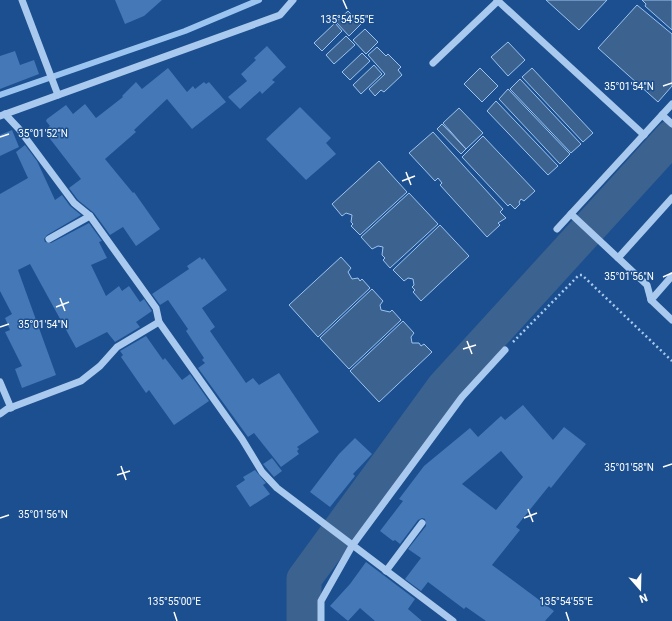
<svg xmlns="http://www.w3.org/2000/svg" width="672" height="621" viewBox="0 0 672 621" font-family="Roboto,sans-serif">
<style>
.water{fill:#3c6290;stroke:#9cc4f0}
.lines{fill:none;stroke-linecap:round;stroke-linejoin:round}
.stream{stroke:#9cc4f0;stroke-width:6}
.river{stroke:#3c6290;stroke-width:35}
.building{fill:#4478b7;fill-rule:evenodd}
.path{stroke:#a9c9ee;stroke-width:2.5;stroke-dasharray:2 3;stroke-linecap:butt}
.minor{stroke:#a9c9ee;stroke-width:7}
.ticks{fill:none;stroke:#fff;stroke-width:1.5}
.ticks-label{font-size:10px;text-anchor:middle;fill:#fff;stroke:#1b4f8f;stroke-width:3;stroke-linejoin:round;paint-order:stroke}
</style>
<rect width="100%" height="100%" fill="#1b4f8f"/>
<g class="water">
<path d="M 546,0 L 607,0 L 579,30 Z"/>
<path d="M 642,0 L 672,0 L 672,30 L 645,6 L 646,4 Z"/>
<path d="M 637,5 L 672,34 L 672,86 L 658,102 L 598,48 Z"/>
<path d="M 348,11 L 361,24 L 349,36 L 336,22 Z"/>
<path d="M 335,23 L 342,31 L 322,51 L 314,43 Z"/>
<path d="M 365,29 L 378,42 L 366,54 L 353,40 Z"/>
<path d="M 346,36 L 355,45 L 334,64 L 326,55 Z"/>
<path d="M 508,42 L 525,60 L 508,76 L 491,57 Z"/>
<path d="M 377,47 L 386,56 L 388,54 L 401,67 L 398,70 L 402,75 L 384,92 L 381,90 L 375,96 L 369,89 L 385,74 L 368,55 Z"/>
<path d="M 362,53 L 370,61 L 350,80 L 342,72 Z"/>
<path d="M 374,65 L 382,74 L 361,94 L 353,85 Z"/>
<path d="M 480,68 L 498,86 L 482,102 L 464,84 Z"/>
<path d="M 532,68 L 593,133 L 583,142 L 522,77 Z"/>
<path d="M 520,79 L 581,144 L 571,153 L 510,89 Z"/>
<path d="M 508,89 L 570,154 L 560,164 L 499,99 Z"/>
<path d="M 496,101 L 558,166 L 548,175 L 487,111 Z"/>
<path d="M 459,108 L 483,133 L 466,149 L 443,123 Z"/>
<path d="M 442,124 L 466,149 L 461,154 L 437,129 Z"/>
<path d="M 433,132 L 503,209 L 500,212 L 506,218 L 498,223 L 500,225 L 487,237 L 440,185 L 442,183 L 438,178 L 435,181 L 409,153 Z"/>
<path d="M 483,136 L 535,191 L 524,201 L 521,199 L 519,202 L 520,204 L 515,209 L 510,204 L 508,206 L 462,157 Z"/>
<path d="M 379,161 L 407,192 L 360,235 L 351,226 L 353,224 L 351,222 L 352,215 L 346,213 L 342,216 L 332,204 Z"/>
<path d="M 409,193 L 438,224 L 390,268 L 383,260 L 385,258 L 382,255 L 383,247 L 378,246 L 372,249 L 361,237 Z"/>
<path d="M 440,225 L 469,256 L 421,301 L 413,292 L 415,290 L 412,287 L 414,285 L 413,279 L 408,278 L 404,281 L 393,270 Z"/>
<path d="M 341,257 L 351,268 L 348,272 L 352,279 L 358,278 L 360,281 L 362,279 L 370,288 L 318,337 L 289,305 Z"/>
<path d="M 372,289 L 383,301 L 380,305 L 381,310 L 390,312 L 392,310 L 401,320 L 349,369 L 320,338 Z"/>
<path d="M 403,321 L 414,333 L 411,337 L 412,343 L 419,343 L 421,346 L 424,344 L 432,352 L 379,402 L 350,371 Z"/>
</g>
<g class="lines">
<path class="stream" d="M 0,95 L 185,31 L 259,0"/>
<path class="river" d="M 304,621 L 304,579 L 444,387 L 672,137"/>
</g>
<g class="building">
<path d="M 115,0 L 162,0 L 144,16 L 125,24 Z"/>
<path d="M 267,46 L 286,67 L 272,80 L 275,82 L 262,94 L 260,91 L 240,109 L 228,97 L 247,81 L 241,74 L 256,60 L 254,58 Z"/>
<path d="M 15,51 L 20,65 L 34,60 L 39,74 L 0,89 L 0,56 Z"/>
<path d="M 168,68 L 187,92 L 193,86 L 195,89 L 204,82 L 206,84 L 209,82 L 226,102 L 192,129 L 167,99 L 134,130 L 136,132 L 105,159 L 133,193 L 134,192 L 160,229 L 136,246 L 123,227 L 110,235 L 94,213 L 78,200 L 69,188 L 81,179 L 44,131 L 50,126 L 46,121 L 47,119 L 66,105 L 73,114 L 85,104 L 96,118 L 123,97 L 122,96 L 136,82 L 142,89 Z"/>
<path d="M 300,107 L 331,138 L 326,143 L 336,154 L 306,180 L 266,139 Z"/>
<path d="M 12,130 L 19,147 L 0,156 L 0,135 Z"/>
<path d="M 25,145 L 37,161 L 55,200 L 62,195 L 70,206 L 81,215 L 47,235 L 44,239 L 45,242 L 51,243 L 89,223 L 102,241 L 99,242 L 107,258 L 91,265 L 106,296 L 119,286 L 122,291 L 129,286 L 140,302 L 144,299 L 152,311 L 136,322 L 140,327 L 115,342 L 107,332 L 76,348 L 30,264 L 18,270 L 56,375 L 22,388 L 15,369 L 22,366 L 5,332 L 10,330 L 5,318 L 12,314 L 0,291 L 0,194 L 28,178 L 16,152 Z"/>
<path d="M 200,257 L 202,260 L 204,258 L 227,290 L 202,308 L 215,327 L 210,331 L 246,383 L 253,378 L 259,385 L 279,373 L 319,432 L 297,447 L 299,449 L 297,451 L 299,454 L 281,467 L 254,433 L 248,437 L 198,368 L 205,363 L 202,360 L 204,358 L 186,331 L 188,329 L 168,300 L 160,305 L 152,294 L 189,269 L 187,266 Z"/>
<path d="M 146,336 L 163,360 L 165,358 L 182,380 L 190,374 L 209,401 L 174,425 L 149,390 L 146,393 L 121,357 L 123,355 L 120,351 Z"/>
<path d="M 523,405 L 553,440 L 564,427 L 586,444 L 551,488 L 549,486 L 516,527 L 520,530 L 492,565 L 554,611 L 545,621 L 486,621 L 466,607 L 464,609 L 428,582 L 421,591 L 405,579 L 421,558 L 408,549 L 426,526 L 425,519 L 422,518 L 418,520 L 400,544 L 395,540 L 393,541 L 380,531 L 403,501 L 399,499 L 424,466 L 470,428 L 478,437 L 501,416 L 505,420 ZM 501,451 L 523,477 L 496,510 L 462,484 Z"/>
<path d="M 355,438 L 372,454 L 353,474 L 355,476 L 330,507 L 310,492 L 339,454 Z"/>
<path d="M 272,458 L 282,471 L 274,477 L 263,464 Z"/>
<path d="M 255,470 L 266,483 L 263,485 L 270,494 L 250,507 L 236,486 L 245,480 L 243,477 Z"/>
<path d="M 366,562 L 415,599 L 408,609 L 422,621 L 375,621 L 360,608 L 348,621 L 330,606 L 350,584 Z"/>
</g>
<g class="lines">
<path class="path" d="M 513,342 L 579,275 L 582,275 L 672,361"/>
<g class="minor">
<path d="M 22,0 L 58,95"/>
<path d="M 497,0 L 644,135"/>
<path d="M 433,63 L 498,1"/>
<path d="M 5,114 L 19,129 L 74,203 L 90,216 L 156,308 L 159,322 L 242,439 L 262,472 L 277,488 L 453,621"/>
<path d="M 662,115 L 672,124"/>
<path d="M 0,116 L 280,15 L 293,0"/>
<path d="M 571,214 L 647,285 L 651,300"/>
<path d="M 557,229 L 672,104"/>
<path d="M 49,239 L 90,216"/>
<path d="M 618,258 L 672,198"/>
<path d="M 672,276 L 651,300 L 672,320"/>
<path d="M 0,382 L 11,408"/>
<path d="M 0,414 L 7,409 L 81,381 L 100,366 L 117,347 L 159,322"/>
<path d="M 386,571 L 422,523"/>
<path d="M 321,621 L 321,601 L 352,546 L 462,397 L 505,350"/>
</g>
</g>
<path class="ticks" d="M 343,0 L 347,9M 663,86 L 672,83M 0,137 L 9,134M 406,172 L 411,185M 402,181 L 415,176M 663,277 L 672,273M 60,298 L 65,311M 56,307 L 69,302M 0,327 L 9,324M 467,341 L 472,354M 463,349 L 476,345M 121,466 L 126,480M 663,467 L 672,464M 117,475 L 130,471M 528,509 L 533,522M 0,518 L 9,515M 524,518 L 537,513M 174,612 L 177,621M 566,612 L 569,621"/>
<g class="ticks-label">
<text x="347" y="23">135°54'55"E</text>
<text x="629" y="90">35°01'54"N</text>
<text x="43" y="137">35°01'52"N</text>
<text x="629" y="280">35°01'56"N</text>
<text x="43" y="328">35°01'54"N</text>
<text x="629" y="471">35°01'58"N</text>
<text x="43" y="518">35°01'56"N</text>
<text x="174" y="605">135°55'00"E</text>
<text x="566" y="605">135°54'55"E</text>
</g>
<g transform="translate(640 589) rotate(160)" stroke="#1b4f8f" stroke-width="3" paint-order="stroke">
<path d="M0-3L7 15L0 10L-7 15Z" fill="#ffffff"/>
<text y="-6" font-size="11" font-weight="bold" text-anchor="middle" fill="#ffffff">N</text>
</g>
</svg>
